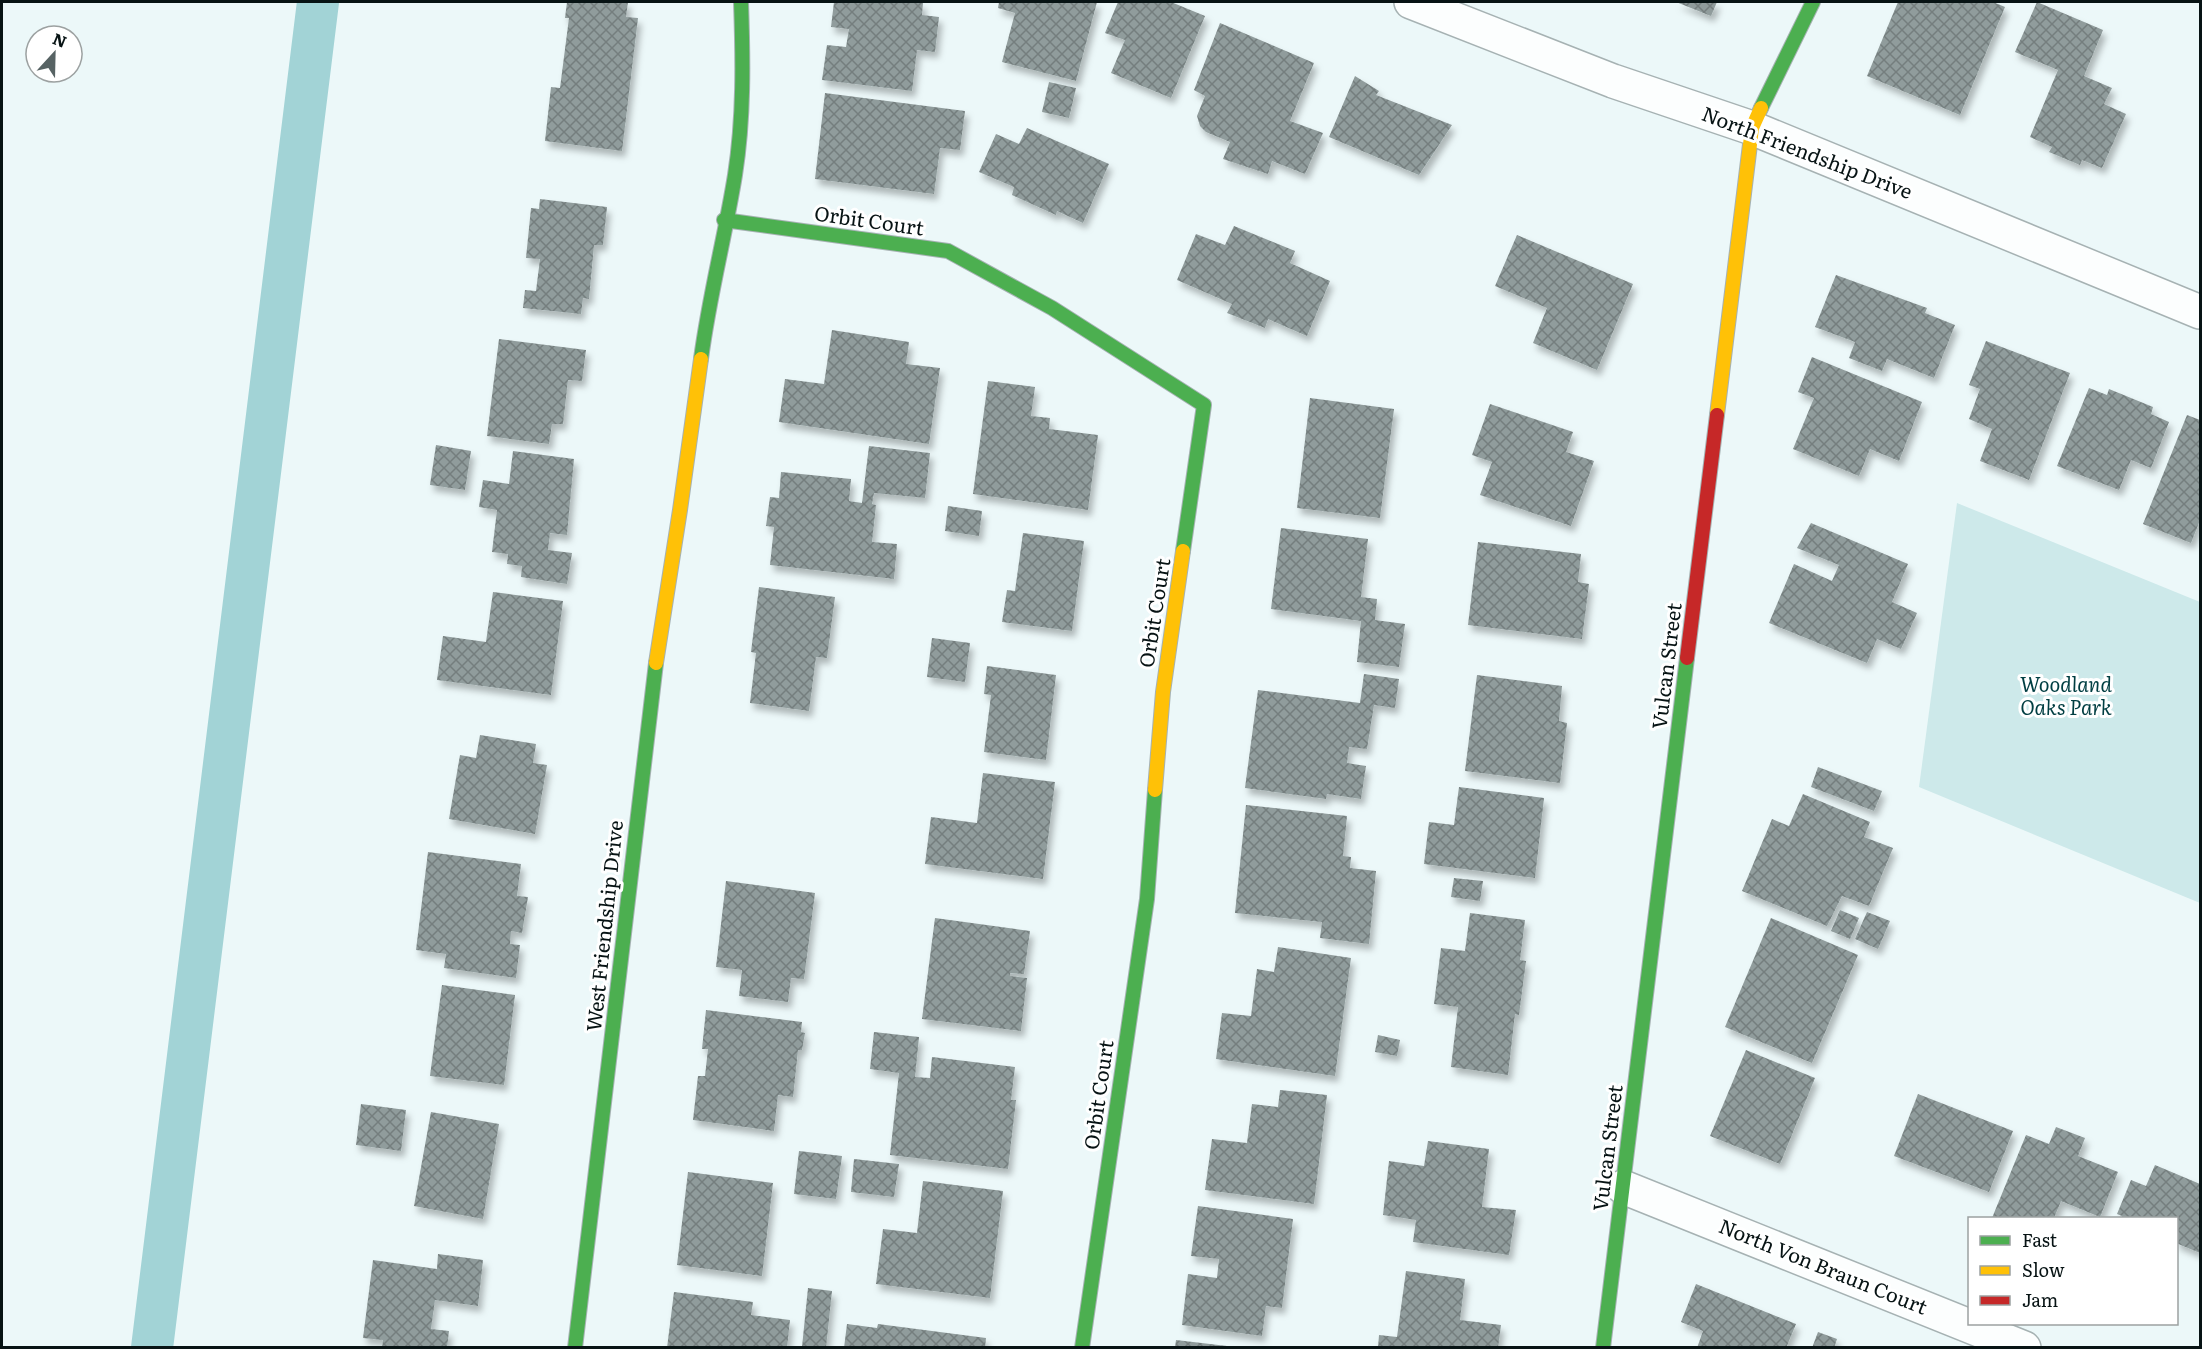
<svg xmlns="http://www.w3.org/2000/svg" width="2202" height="1349" viewBox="0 0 2202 1349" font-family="Literata,serif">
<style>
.green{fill:#cde9ea}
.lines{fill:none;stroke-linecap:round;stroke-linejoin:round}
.canal{stroke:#a2d3d6;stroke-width:42}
.building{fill:url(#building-cross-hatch);filter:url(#shadow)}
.street-casing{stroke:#a6b2b3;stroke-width:36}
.fast-casing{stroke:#a6b2b3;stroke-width:16}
.slow-casing{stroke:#a6b2b3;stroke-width:16}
.jam-casing{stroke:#a6b2b3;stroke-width:16}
.street{stroke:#fcfefe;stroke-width:33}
.fast{stroke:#4caf50;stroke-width:14}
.slow{stroke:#ffc107;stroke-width:14}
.jam{stroke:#c62828;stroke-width:14}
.labels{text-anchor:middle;stroke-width:6;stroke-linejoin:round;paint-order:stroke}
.street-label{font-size:20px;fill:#071314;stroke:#fff}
.park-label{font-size:20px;font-style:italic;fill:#003e42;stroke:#fff}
</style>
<defs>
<pattern id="building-cross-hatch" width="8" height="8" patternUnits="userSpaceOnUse" patternTransform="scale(1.5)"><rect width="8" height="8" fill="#909c9c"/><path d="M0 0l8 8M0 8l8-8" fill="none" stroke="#747e7e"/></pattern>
<filter id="shadow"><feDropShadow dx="3.5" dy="6" stdDeviation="3" flood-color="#0004"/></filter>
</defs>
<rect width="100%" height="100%" fill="#ecf8f9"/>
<path class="green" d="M 1957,503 L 2200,602 L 2200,903 L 1919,787 Z"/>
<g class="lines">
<path class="canal" d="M 152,1348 L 318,2"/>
</g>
<g class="building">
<path d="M 567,2 L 628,2 L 626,17 L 638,18 L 622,151 L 545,141 L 551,87 L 560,88 L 569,18 L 565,18 Z"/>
<path d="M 834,2 L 923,3 L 922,15 L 939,17 L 935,52 L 917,50 L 912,91 L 822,80 L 827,45 L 846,47 L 849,29 L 831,27 Z"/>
<path d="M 999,2 L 1097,2 L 1076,81 L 1002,62 L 1015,13 L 998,8 Z"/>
<path d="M 1118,2 L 1171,2 L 1205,16 L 1171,98 L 1111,73 L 1125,40 L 1105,33 Z"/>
<path d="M 1676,2 L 1717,2 L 1711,16 Z"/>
<path d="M 1898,2 L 1993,2 L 2005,7 L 1960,115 L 1867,76 Z"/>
<path d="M 2037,2 L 2103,30 L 2084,76 L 2112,88 L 2104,104 L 2126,114 L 2102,168 L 2082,160 L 2080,165 L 2049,152 L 2052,147 L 2030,137 L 2058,70 L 2015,52 Z"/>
<path d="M 1220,23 L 1314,63 L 1290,121 L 1323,133 L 1305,174 L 1272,161 L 1268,174 L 1223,159 L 1230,142 L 1206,132 L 1200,126 L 1197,116 L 1205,96 L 1194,90 Z"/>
<path d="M 1355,76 L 1379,91 L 1376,95 L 1452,125 L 1419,175 L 1329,137 Z"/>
<path d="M 1049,82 L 1076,88 L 1069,118 L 1042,112 Z"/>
<path d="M 825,93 L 965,111 L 960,150 L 940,148 L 934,194 L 815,179 Z"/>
<path d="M 1027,128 L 1109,164 L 1083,223 L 1057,211 L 1056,215 L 1012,195 L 1014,187 L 979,172 L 996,134 L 1019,144 Z"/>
<path d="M 540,199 L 607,207 L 603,245 L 594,245 L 589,299 L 583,298 L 581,314 L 523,308 L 525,290 L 536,291 L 540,259 L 526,258 L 531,208 L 539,209 Z"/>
<path d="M 1234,226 L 1295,251 L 1290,263 L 1330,281 L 1307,336 L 1268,319 L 1265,328 L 1227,313 L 1232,304 L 1177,280 L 1196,234 L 1225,245 Z"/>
<path d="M 1517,235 L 1633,284 L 1597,370 L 1533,343 L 1547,308 L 1495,286 Z"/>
<path d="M 1836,275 L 1927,308 L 1925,313 L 1955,325 L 1934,378 L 1887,359 L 1882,371 L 1849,358 L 1855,342 L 1815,327 Z"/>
<path d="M 832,330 L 909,342 L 906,364 L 940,368 L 929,444 L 779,422 L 785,379 L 824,384 Z"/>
<path d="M 499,339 L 586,350 L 582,381 L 568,380 L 563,424 L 552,424 L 549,444 L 487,436 Z"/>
<path d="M 1986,341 L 2070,373 L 2029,480 L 1980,461 L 1992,429 L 1969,419 L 1980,389 L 1969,385 Z"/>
<path d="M 1812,357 L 1922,402 L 1899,461 L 1870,449 L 1859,476 L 1793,449 L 1814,398 L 1798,392 Z"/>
<path d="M 988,381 L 1035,387 L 1031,416 L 1050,418 L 1049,429 L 1098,435 L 1088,510 L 973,494 Z"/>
<path d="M 2089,388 L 2107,395 L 2109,389 L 2153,407 L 2151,414 L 2169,422 L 2151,468 L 2131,460 L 2119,490 L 2057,466 Z"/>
<path d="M 1310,398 L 1394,409 L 1380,518 L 1297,508 Z"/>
<path d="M 1490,404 L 1573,432 L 1566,452 L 1594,461 L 1571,526 L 1480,495 L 1492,462 L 1472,455 Z"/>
<path d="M 2187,415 L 2200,420 L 2200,520 L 2191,543 L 2143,524 Z"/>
<path d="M 436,445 L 471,451 L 465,490 L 430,485 Z"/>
<path d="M 869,446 L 930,453 L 925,498 L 874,493 L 872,504 L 876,505 L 872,542 L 897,544 L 894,579 L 770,565 L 774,527 L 766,526 L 770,497 L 779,498 L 781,472 L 851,479 L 849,501 L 862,503 Z"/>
<path d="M 513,451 L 574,459 L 567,535 L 550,533 L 548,550 L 572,553 L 567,584 L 521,577 L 522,566 L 507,564 L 508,554 L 492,552 L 497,510 L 479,507 L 483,480 L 509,484 Z"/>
<path d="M 948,506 L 982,511 L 979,536 L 945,531 Z"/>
<path d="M 1811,523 L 1908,564 L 1892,602 L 1917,613 L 1901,649 L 1877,639 L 1867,663 L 1769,623 L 1794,564 L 1832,581 L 1839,565 L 1797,548 Z"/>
<path d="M 1281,528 L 1368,539 L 1361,597 L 1377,599 L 1375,620 L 1405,624 L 1399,667 L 1357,662 L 1361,621 L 1271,609 Z"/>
<path d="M 1023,533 L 1084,541 L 1072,631 L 1002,622 L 1007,590 L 1015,591 Z"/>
<path d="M 1478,542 L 1581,554 L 1578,582 L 1589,584 L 1582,639 L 1468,625 Z"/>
<path d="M 759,587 L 835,597 L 827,658 L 816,657 L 809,711 L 750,703 L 756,653 L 751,652 Z"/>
<path d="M 493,592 L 563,601 L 551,695 L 437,680 L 443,636 L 486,642 Z"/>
<path d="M 932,638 L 970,643 L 965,682 L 927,677 Z"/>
<path d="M 987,666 L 1056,675 L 1046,760 L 984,752 L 991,695 L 984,694 Z"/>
<path d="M 1364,674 L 1399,679 L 1395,708 L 1374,705 L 1367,749 L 1349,747 L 1347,763 L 1366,766 L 1361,799 L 1327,794 L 1326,799 L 1245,788 L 1258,690 L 1360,703 Z"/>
<path d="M 1477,675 L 1562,686 L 1559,721 L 1567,723 L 1560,783 L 1465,771 Z"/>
<path d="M 480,735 L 536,744 L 533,763 L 547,765 L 535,834 L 449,819 L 460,755 L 476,758 Z"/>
<path d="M 1818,767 L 1882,791 L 1874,811 L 1811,787 Z"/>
<path d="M 983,773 L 1055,782 L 1043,879 L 925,864 L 931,817 L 977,823 Z"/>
<path d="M 1459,787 L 1544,798 L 1535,878 L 1424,864 L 1429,822 L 1454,825 Z"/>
<path d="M 1803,794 L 1870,822 L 1864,837 L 1893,848 L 1869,906 L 1842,896 L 1827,926 L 1742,891 L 1772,819 L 1789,826 Z"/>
<path d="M 1246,805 L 1347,816 L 1343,856 L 1351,857 L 1350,868 L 1376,871 L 1369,944 L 1320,938 L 1322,922 L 1235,913 Z"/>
<path d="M 428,852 L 521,864 L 517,896 L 528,897 L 522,933 L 511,931 L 510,944 L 520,945 L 516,978 L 444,968 L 446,954 L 416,950 Z"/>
<path d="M 1454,878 L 1483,881 L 1480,901 L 1451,897 Z"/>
<path d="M 726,881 L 815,893 L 804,979 L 791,978 L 788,1002 L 739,996 L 742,970 L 716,967 Z"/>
<path d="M 1840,910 L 1859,918 L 1850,939 L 1831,931 Z"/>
<path d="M 1867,912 L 1890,921 L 1878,949 L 1855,939 Z"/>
<path d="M 1470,913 L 1525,920 L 1520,960 L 1526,961 L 1519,1015 L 1515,1014 L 1508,1075 L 1451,1067 L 1458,1007 L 1434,1004 L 1441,948 L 1465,951 Z"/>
<path d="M 935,918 L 1030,931 L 1024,974 L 1010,973 L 1010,976 L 1027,978 L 1021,1031 L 922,1019 Z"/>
<path d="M 1771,918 L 1858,955 L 1812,1063 L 1725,1027 Z"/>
<path d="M 1278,947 L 1351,958 L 1335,1076 L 1216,1059 L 1222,1013 L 1251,1016 L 1257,969 L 1274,972 Z"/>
<path d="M 442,985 L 515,995 L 504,1085 L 430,1076 Z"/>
<path d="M 706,1010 L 802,1022 L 801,1032 L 805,1033 L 802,1050 L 798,1050 L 793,1097 L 778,1095 L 774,1131 L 693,1120 L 698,1076 L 705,1076 L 708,1049 L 702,1049 Z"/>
<path d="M 874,1032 L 919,1037 L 915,1077 L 930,1078 L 932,1057 L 1015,1067 L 1011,1100 L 1016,1100 L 1008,1169 L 890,1155 L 899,1073 L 870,1069 Z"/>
<path d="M 1378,1035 L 1400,1040 L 1397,1056 L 1375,1052 Z"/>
<path d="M 1746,1050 L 1815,1078 L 1780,1164 L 1710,1136 Z"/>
<path d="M 1280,1090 L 1327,1095 L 1314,1204 L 1205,1190 L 1212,1139 L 1247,1143 L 1252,1104 L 1278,1107 Z"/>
<path d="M 1918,1094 L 2013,1131 L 1989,1192 L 1894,1156 Z"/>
<path d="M 361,1104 L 406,1110 L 401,1151 L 356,1145 Z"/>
<path d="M 431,1112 L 499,1124 L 483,1219 L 414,1206 Z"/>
<path d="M 2056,1127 L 2085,1138 L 2078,1156 L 2118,1172 L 2100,1217 L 2061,1201 L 2054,1218 L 1992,1218 L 2026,1135 L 2049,1144 Z"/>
<path d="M 1428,1141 L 1489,1149 L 1482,1207 L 1516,1210 L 1509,1255 L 1413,1242 L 1416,1220 L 1383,1215 L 1389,1161 L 1424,1166 Z"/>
<path d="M 799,1151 L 842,1156 L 836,1199 L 794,1194 Z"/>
<path d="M 854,1159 L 899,1164 L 894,1197 L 851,1192 Z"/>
<path d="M 2155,1165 L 2200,1184 L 2200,1253 L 2176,1243 L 2176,1218 L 2121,1218 L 2122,1216 L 2117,1214 L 2131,1180 L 2146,1186 Z"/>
<path d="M 688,1172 L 773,1183 L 762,1276 L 677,1265 Z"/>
<path d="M 923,1181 L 1003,1191 L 990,1298 L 876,1284 L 883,1229 L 917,1233 Z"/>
<path d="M 1198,1206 L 1293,1219 L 1282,1308 L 1266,1306 L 1262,1336 L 1182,1325 L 1188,1274 L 1217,1278 L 1219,1259 L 1191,1256 Z"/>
<path d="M 438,1254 L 483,1260 L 478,1306 L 435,1300 L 431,1329 L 449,1331 L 447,1348 L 382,1348 L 383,1340 L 363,1338 L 373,1260 L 437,1269 Z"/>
<path d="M 1406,1271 L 1465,1279 L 1460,1320 L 1501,1325 L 1498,1348 L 1378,1348 L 1379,1335 L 1397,1337 Z"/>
<path d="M 1696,1284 L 1796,1324 L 1786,1348 L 1697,1348 L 1703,1331 L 1681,1322 Z"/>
<path d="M 808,1288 L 832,1291 L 826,1348 L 802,1347 Z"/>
<path d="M 674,1292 L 753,1302 L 751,1315 L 790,1320 L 787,1348 L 667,1348 Z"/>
<path d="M 847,1324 L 877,1328 L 878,1324 L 986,1338 L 985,1348 L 844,1348 Z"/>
<path d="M 1818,1332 L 1837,1339 L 1834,1348 L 1812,1348 Z"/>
<path d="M 1176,1340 L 1227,1346 L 1227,1348 L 1175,1348 Z"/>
</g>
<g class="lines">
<g class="street-casing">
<g id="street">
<path d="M 1411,2 L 1613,81 L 1752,128 L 2200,312"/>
<path d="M 1623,1187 L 2024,1348"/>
</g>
</g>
<g class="fast-casing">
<g id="fast">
<path d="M 1761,108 L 1813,2"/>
<path d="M 724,220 L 948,251 L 1052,308 L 1204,405 L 1183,551"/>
<path d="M 701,359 C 709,297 725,237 735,175 C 744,118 743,59 741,2"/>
<path d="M 575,1348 L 656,663"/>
<path d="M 1082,1348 L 1147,899 L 1155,790"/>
<path d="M 1603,1348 L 1687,658"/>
</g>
</g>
<g class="slow-casing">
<g id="slow">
<path d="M 1717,415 L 1752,128 L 1761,108"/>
<path d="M 656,663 L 680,510 L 701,359"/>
<path d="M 1155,790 L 1163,692 L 1183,551"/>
</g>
</g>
<g class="jam-casing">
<path id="jam" d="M 1687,658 L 1717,415"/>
</g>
<use href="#street" class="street"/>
<use href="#fast" class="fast"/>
<use href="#slow" class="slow"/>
<use href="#jam" class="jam"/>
</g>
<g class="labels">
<g class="street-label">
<text transform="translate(1807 153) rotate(21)" y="7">North Friendship Drive</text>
<text transform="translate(869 221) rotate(8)" y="7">Orbit Court</text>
<text transform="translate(1155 613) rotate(-81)" y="7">Orbit Court</text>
<text transform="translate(1667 666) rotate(-83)" y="7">Vulcan Street</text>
<text transform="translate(605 926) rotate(-84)" y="7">West Friendship Drive</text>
<text transform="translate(1099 1095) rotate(-82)" y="7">Orbit Court</text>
<text transform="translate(1608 1148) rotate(-83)" y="7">Vulcan Street</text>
<text transform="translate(1823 1267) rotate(22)" y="7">North Von Braun Court</text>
</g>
<g class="park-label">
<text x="2066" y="692">Woodland<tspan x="2066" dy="23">Oaks Park</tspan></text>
</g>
</g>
<rect width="2202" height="1349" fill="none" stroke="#071314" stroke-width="6"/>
<rect x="1968" y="1217" width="210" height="108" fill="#ffffff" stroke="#9ca1a1" stroke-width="1.5"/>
<rect x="1980" y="1236" width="30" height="9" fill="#4caf50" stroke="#9ca1a1" stroke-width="1.5"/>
<text x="2022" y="1247" font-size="18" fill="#071314">Fast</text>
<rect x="1980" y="1266" width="30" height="9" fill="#ffc107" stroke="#9ca1a1" stroke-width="1.5"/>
<text x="2022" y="1277" font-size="18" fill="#071314">Slow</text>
<rect x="1980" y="1296" width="30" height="9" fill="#c62828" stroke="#9ca1a1" stroke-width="1.5"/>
<text x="2022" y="1307" font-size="18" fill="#071314">Jam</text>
<g transform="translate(54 54) rotate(22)"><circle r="28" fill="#ffffff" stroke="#9ca1a1" stroke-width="1.5"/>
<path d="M0-4.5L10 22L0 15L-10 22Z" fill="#576364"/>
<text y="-9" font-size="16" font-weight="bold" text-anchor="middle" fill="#071314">N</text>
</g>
</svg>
